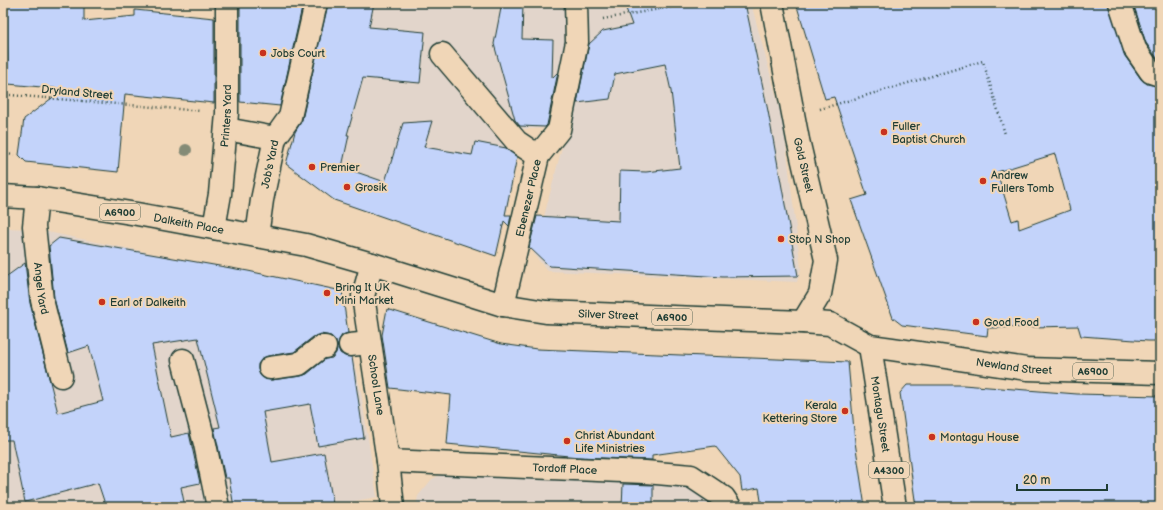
<svg xmlns="http://www.w3.org/2000/svg" width="1163" height="510" viewBox="0 0 1163 510" font-family="'Balsamiq Sans',sans-serif">
<style>
.built{fill:#e2d5cb}
.building{fill:#c3d3fa;stroke:#1f3d34;fill-rule:evenodd}
.lines{fill:none;stroke-linecap:round;stroke-linejoin:round}
.minor-casing{stroke:#1f3d34;stroke-width:25}
.major-casing{stroke:#1f3d34;stroke-width:25}
.path{stroke:#1f3d34;stroke-width:2.5;stroke-dasharray:1 3;stroke-linecap:butt}
.minor{stroke:#f0d6b7;stroke-width:22}
.major{stroke:#f0d6b7;stroke-width:22}
.tree{fill:#848b76}
.poi-dot{fill:#c8321e;stroke:#f0d6b7;stroke-width:1.5}
.labels{text-anchor:middle;stroke-width:4;stroke-linejoin:round;paint-order:stroke}
.shield{fill:#f0d6b7;stroke:#5e6b5b;stroke-width:1}
.shield-label{font-size:10px;font-weight:bold;fill:#1f3d34}
.poi-label{font-size:11px;fill:#1f3d34;stroke:#f0d6b7;text-anchor:start}
.street-label{font-size:11px;fill:#1f3d34;stroke:#f0d6b7}
</style>
<rect width="100%" height="100%" fill="#f0d6b7"/>
<filter id="ink" filterUnits="userSpaceOnUse"><feTurbulence type="fractalNoise" baseFrequency=".025" numOctaves="2"/><feDisplacementMap in="SourceGraphic" scale="8" xChannelSelector="R" yChannelSelector="G"/><feConvolveMatrix kernelMatrix="1 2 1 2 8 2 1 2 1" color-interpolation-filters="sRGB"/></filter>
<g filter="url(#ink)">
<g class="built">
<path d="M 328,3 L 751,3 L 783,121 L 801,269 L 797,282 L 548,271 L 534,255 L 567,128 L 522,129 L 506,217 L 496,256 L 334,200 L 286,164 Z"/>
<path d="M 3,228 L 33,229 L 342,292 L 351,350 L 361,392 L 377,497 L 322,507 L 3,507 Z"/>
<path d="M 442,474 L 678,482 L 706,497 L 714,507 L 416,507 L 418,496 L 432,479 Z"/>
</g>
<g class="building">
<path d="M 7,3 L 84,3 L 84,21 L 135,16 L 135,10 L 214,18 L 214,103 L 125,94 L 118,172 L 26,162 L 19,155 L 24,119 L 64,89 L 8,84 Z"/>
<path d="M 240,3 L 303,3 L 280,106 L 240,102 Z"/>
<path d="M 328,3 L 374,3 L 369,27 L 425,32 L 420,83 L 363,78 L 347,135 L 349,135 L 342,167 L 385,182 L 403,123 L 432,121 L 424,147 L 472,155 L 475,142 L 506,148 L 517,157 L 505,215 L 511,215 L 509,226 L 504,221 L 496,256 L 334,200 L 286,164 L 295,132 L 302,120 Z"/>
<path d="M 502,3 L 523,3 L 522,39 L 553,40 L 552,78 L 558,72 L 547,125 L 545,127 L 520,126 L 515,120 L 494,44 Z"/>
<path d="M 624,3 L 745,3 L 768,111 L 798,276 L 723,277 L 549,266 L 529,247 L 537,216 L 619,221 L 620,171 L 646,172 L 680,168 L 671,91 L 665,64 L 615,74 L 610,99 L 577,103 L 589,44 L 603,31 L 632,25 Z"/>
<path d="M 796,3 L 1108,3 L 1125,56 L 1141,79 L 1147,84 L 1160,87 L 1160,341 L 1148,341 L 1081,336 L 1078,326 L 988,328 L 987,336 L 902,325 L 893,318 L 851,200 L 867,195 L 834,97 L 825,99 ZM 1055,154 L 1070,210 L 1019,229 L 1018,219 L 1012,221 L 997,172 Z"/>
<path d="M 1133,3 L 1160,3 L 1160,62 L 1146,43 Z"/>
<path d="M 59,238 L 248,271 L 342,291 L 348,333 L 342,335 L 339,340 L 338,347 L 340,353 L 345,356 L 352,357 L 364,438 L 318,446 L 310,404 L 263,412 L 272,462 L 324,453 L 333,504 L 315,507 L 234,507 L 229,478 L 225,478 L 214,428 L 220,427 L 198,338 L 152,345 L 171,437 L 189,433 L 200,483 L 181,487 L 185,507 L 106,507 L 98,483 L 25,502 L 12,440 L 3,440 L 3,279 L 25,263 L 30,303 L 58,413 L 103,401 L 89,346 L 68,353 L 54,298 L 49,246 ZM 321,334 L 331,336 L 336,341 L 337,347 L 336,353 L 332,358 L 325,359 L 307,374 L 301,376 L 271,380 L 265,379 L 260,375 L 258,369 L 258,364 L 263,358 L 268,356 L 294,352 L 313,337 Z"/>
<path d="M 387,309 L 501,344 L 537,349 L 848,362 L 855,442 L 865,507 L 762,507 L 759,488 L 742,491 L 740,477 L 715,446 L 652,455 L 652,460 L 579,457 L 447,444 L 451,395 L 390,388 L 382,335 Z"/>
<path d="M 907,385 L 963,385 L 1077,394 L 1160,396 L 1160,507 L 916,507 L 900,393 Z"/>
<path d="M 623,484 L 653,485 L 653,507 L 622,507 Z"/>
</g>
<g class="lines">
<g class="minor-casing">
<g id="minor">
<path id="s1" d="M 772,3 L 798,140 L 826,260 L 820,294 L 803,322"/>
<path d="M 1120,3 L 1135,49 L 1151,72 L 1160,75"/>
<path d="M 442,54 L 517,142 L 538,156"/>
<path d="M 226,129 L 275,138"/>
<path id="s2" d="M 37,198 L 34,226 L 42,300 L 61,376"/>
<path id="s3" d="M 214,228 L 220,194 L 227,113 L 227,3"/>
<path id="s4" d="M 257,236 L 262,200 L 275,138 L 290,117 L 316,3"/>
<path id="s5" d="M 372,264 L 363,296 L 388,461 L 393,507"/>
<path id="s6" d="M 503,305 L 538,156 L 559,130 L 577,42 L 576,3"/>
<path d="M 350,345 L 370,343"/>
<path d="M 183,360 L 205,444 L 218,507"/>
<path d="M 270,368 L 299,364 L 321,347 L 325,347"/>
<path id="s7" d="M 388,461 L 645,472 L 691,476 L 724,498 L 730,507"/>
</g>
</g>
<g class="major-casing">
<g id="major">
<path id="s8" d="M 3,196 L 37,198 L 137,214 L 306,245 L 372,264 L 503,305 L 546,312 L 803,322 L 830,324 L 870,346 L 892,349 L 1027,369 L 1160,373"/>
<path id="s9" d="M 870,346 L 895,507"/>
</g>
</g>
<g class="path">
<path d="M 603,19 L 677,6"/>
<path d="M 10,95 L 201,111"/>
<path d="M 820,109 L 983,61 L 1005,134"/>
<path d="M 6,154 L 14,155"/>
</g>
<use href="#minor" class="minor"/>
<use href="#major" class="major"/>
</g>
<circle class="tree" cx="186" cy="150" r="6"/>
</g>
<g class="poi-dot">
<circle cx="263" cy="53" r="4"/>
<circle cx="884" cy="132" r="4"/>
<circle cx="312" cy="167" r="4"/>
<circle cx="983" cy="181" r="4"/>
<circle cx="347" cy="187" r="4"/>
<circle cx="781" cy="239" r="4"/>
<circle cx="327" cy="293" r="4"/>
<circle cx="102" cy="302" r="4"/>
<circle cx="976" cy="322" r="4"/>
<circle cx="845" cy="411" r="4"/>
<circle cx="932" cy="437" r="4"/>
<circle cx="567" cy="441" r="4"/>
</g>
<g class="labels">
<g class="shield">
<rect x="100" y="204" width="40" height="16" rx="3"/>
<rect x="652" y="309" width="40" height="16" rx="3"/>
<rect x="1073" y="363" width="40" height="16" rx="3"/>
<rect x="869" y="462" width="40" height="16" rx="3"/>
</g>
<g class="shield-label">
<text x="120" y="216">A6900</text>
<text x="672" y="321">A6900</text>
<text x="1093" y="375">A6900</text>
<text x="889" y="474">A4300</text>
</g>
<g class="poi-label">
<text x="271" y="57">Jobs Court</text>
<text x="892" y="130">Fuller<tspan x="892" dy="13">Baptist Church</tspan></text>
<text x="320" y="171">Premier</text>
<text x="991" y="179">Andrew<tspan x="991" dy="13">Fullers Tomb</tspan></text>
<text x="355" y="191">Grosik</text>
<text x="789" y="243">Stop N Shop</text>
<text x="335" y="291">Bring It UK<tspan x="335" dy="13">Mini Market</tspan></text>
<text x="110" y="306">Earl of Dalkeith</text>
<text x="984" y="326">Good Food</text>
<text x="837" y="409" text-anchor="end">Kerala<tspan x="837" dy="13">Kettering Store</tspan></text>
<text x="575" y="439">Christ Abundant<tspan x="575" dy="13">Life Ministries</tspan></text>
<text x="940" y="441">Montagu House</text>
</g>
<g class="street-label">
<text transform="translate(77 92) rotate(5)" y="4">Dryland Street</text>
<text dy="4" stroke="none"><textPath href="#s3" startOffset="113">Printers Yard</textPath></text>
<text dy="4" stroke="none"><textPath href="#s4" startOffset="73">Job's Yard</textPath></text>
<text dy="4" stroke="none"><textPath href="#s1" startOffset="165">Gold Street</textPath></text>
<text dy="4" stroke="none"><textPath href="#s6" startOffset="110">Ebenezer Place</textPath></text>
<text dy="4" stroke="none"><textPath href="#s8" startOffset="188">Dalkeith Place</textPath></text>
<text dy="4" stroke="none"><textPath href="#s2" startOffset="91">Angel Yard</textPath></text>
<text dy="4" stroke="none"><textPath href="#s8" startOffset="619">Silver Street</textPath></text>
<text dy="4" stroke="none"><textPath href="#s8" startOffset="1032">Newland Street</textPath></text>
<text dy="4" stroke="none"><textPath href="#s5" startOffset="123">School Lane</textPath></text>
<text dy="4" stroke="none"><textPath href="#s9" startOffset="69">Montagu Street</textPath></text>
<text dy="4" stroke="none"><textPath href="#s7" startOffset="177">Tordoff Place</textPath></text>
</g>
</g>
<rect width="1163" height="510" fill="none" stroke="#f0d6b7" stroke-width="16"/>
<rect x="8" y="8" width="1147" height="494" fill="none" stroke="#1f3d34" stroke-width="1.5" filter="url(#ink)"/>
<path d="M1017 484v6h90v-6" fill="none" stroke="#1f3d34" stroke-width="2"/>
<text x="1023" y="484" font-size="12" fill="#1f3d34" stroke="#f0d6b7" stroke-width="3" paint-order="stroke">20 m</text>
</svg>
